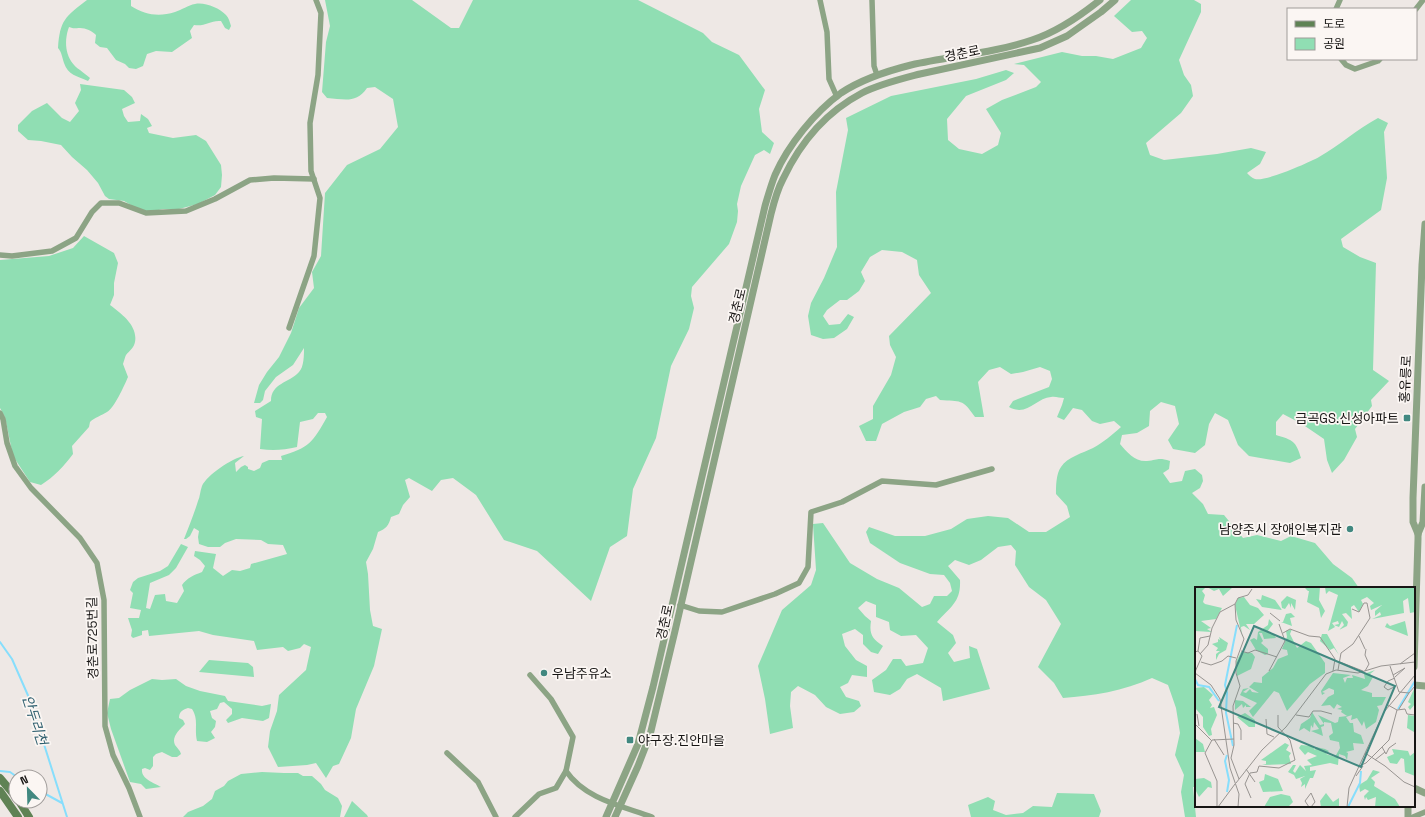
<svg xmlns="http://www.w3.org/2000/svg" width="1425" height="817" viewBox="0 0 1425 817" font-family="'Space Grotesk','Noto Sans KR',sans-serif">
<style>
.green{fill:#90deb3}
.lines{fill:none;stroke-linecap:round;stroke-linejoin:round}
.stream{stroke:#87defc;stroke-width:2}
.minor{stroke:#8ca485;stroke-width:5.5}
.tertiary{stroke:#8ca485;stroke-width:7}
.secondary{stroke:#5f8254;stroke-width:8}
.poi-dot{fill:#418880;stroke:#fbf6f3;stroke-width:1.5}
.labels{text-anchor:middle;stroke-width:3.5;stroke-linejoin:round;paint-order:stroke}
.street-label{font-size:13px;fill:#171514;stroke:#fbf6f3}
.poi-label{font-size:13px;fill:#171514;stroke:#fbf6f3;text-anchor:end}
.water-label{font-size:14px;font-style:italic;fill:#2d5e6e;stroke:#fbf6f3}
.inset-river{fill:none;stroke:#87defc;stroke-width:2}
.inset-road{fill:none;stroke:#989491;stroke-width:1}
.view{fill:#418880;fill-opacity:0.15;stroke:#418880;stroke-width:2}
.inset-edge{fill:none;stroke:#171514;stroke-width:2}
</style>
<rect width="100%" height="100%" fill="#eee8e5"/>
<g class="green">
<path d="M 87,0 L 131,0 L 131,6 C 145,15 159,17 175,12 C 182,10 188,5 195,4 C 205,2 219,8 226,15 C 229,18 230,23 231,26 L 229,30 L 225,28 L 221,21 C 210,20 205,27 194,25 L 190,31 L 192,38 L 172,52 L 156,51 L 147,54 L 143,66 L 136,69 L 129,68 L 125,64 L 116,60 L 107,48 L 100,47 L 95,43 L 96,35 C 92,31 86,28 80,28 C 75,28 74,29 69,27 C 63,43 66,61 80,70 C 83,73 87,75 90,78 L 88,81 C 77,76 68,75 64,63 C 62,57 62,53 58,48 C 60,20 65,17 87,0 Z"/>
<path d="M 325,0 L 412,0 L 451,28 L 459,28 L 473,0 L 638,0 L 703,33 L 712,42 L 739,55 L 765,90 L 759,109 L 762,132 L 774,143 L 770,154 L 764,150 L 755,155 L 741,186 L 737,204 L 738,211 L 737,222 L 729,244 L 692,287 L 691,296 L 694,308 L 689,329 L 671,366 L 656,438 L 633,489 L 627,536 L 610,547 L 591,601 L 537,551 L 504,540 L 476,495 L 453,478 L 441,480 L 432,491 L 409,478 L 405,480 L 410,497 L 403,505 L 399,514 L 391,517 C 389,525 386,529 378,532 L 373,549 L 366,562 L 368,574 L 370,610 L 373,626 L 382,629 L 374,666 L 356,709 L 351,738 L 339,764 L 333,766 L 326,778 L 316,763 L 307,765 L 278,767 L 268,747 L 270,731 L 277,711 L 279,695 L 306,670 L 311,647 L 304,644 L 300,648 L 288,651 L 283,647 L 257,650 L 254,641 L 213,635 L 199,631 L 149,636 L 148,630 L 142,631 L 142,635 L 133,638 L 131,636 L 132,630 L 128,618 L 139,618 L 141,610 L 130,608 L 133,593 L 130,590 L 133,582 L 138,578 L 160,571 L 168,566 L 181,544 L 188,547 L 176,568 L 169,575 L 150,583 L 146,608 L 150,609 L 155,595 L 165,594 L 166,601 L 177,603 L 184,591 L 182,585 C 187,578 194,575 202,572 L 205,566 L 200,560 L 194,556 L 195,551 L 216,554 L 213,568 L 223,576 L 232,570 L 240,571 L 250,568 L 251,564 L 287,554 L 283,545 L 268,544 L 261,540 L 236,539 L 225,543 L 220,547 L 208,547 L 199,544 L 198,537 L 199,531 L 194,528 L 190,536 L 186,539 L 184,539 C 189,526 194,514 198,501 C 200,497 200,491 202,486 C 207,475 232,458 244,456 L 235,463 L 236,472 L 241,467 L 245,465 L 248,467 L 248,469 L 254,471 L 260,468 L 262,463 L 269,460 L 282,460 L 281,456 C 309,448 313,442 327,417 L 325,413 L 318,413 L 313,419 L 300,422 L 297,447 C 284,450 273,451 260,449 L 262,419 L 256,417 L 255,411 L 271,401 C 271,383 289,383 299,372 C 304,367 304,355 304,348 L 293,365 L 276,377 L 265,391 L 263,400 L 260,403 L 254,403 L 259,385 L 267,372 L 279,357 L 291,333 L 299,308 L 314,288 L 312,272 L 321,256 L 325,193 L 347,165 L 380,149 L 398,127 L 393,99 L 375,87 L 367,88 C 356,104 344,99 327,98 L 322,92 L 326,42 L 330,26 Z"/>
<path d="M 1131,0 L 1194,0 L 1201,4 L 1201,12 L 1179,60 L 1184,75 L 1191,85 L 1193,96 L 1181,113 L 1146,143 L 1150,155 L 1164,160 L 1217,154 L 1251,148 L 1266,152 L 1260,164 L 1247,173 C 1249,175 1252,178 1255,179 C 1265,182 1308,163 1319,157 C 1339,146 1357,129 1378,118 L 1388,123 L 1384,132 L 1387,178 L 1381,210 L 1341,239 L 1343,247 L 1360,257 L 1376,263 L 1373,370 L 1389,381 L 1371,400 L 1372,406 L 1355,429 L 1357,437 L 1344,460 L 1332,473 L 1327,460 L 1324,439 L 1302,424 L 1283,414 L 1276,422 L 1276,435 C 1293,440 1296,441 1301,458 L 1290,463 L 1249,456 L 1238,445 L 1228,420 L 1215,413 L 1209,424 L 1205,445 L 1195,453 L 1173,449 L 1168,440 L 1179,424 L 1175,406 L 1161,402 L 1150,411 L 1149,426 L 1137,433 L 1122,435 L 1120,444 C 1127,452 1135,462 1147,461 C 1158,460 1158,457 1170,461 L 1169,469 L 1163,473 L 1170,483 L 1182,481 L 1185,471 L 1195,469 L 1202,475 L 1203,481 L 1200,488 L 1192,493 L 1203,504 L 1208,514 L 1224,515 L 1243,538 L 1257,535 L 1281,541 L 1291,536 L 1315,543 L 1333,564 L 1352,578 L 1359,588 L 1196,588 L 1196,787 L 1193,787 L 1196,817 L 1185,817 L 1181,792 L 1184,775 L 1175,755 L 1180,733 L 1176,708 L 1168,685 L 1152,678 C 1124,691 1092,696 1063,698 L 1054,683 L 1038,667 L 1061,624 L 1046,600 L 1029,587 L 1015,565 L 1016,551 L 1011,545 L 998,547 L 981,560 L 969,565 L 955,560 L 948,566 L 960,580 C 961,602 951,606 937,622 L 953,635 L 956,643 L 948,653 L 954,662 L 970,658 L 969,646 L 977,649 L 990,689 L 943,701 L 941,688 L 917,674 L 907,679 L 900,689 L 890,695 L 874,692 L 872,680 L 886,670 L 893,659 L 901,659 L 906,666 L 923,663 L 928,648 L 916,635 L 901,636 L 890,630 L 889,622 L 876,617 L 876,605 L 866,601 L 858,608 L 865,616 L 871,621 C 869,634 872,639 883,646 L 878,654 L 871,652 L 863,644 L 863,635 L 855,629 L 842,634 L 845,646 L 856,660 L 867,666 L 867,677 L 852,675 L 848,683 L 840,687 L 846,697 L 859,701 L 861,706 L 854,712 L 840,714 L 826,707 L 815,695 L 798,686 L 791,692 L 790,706 L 793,728 L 770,734 L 765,699 L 758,666 L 782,610 L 811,585 L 816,570 L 813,524 L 823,523 L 850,563 L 877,579 L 899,588 L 922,607 L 930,604 L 934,596 L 947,596 L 952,591 L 950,583 L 944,575 L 930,574 L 900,563 L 870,543 L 866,532 L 869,527 L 895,536 L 925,536 L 951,529 L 967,519 L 988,516 L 1008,518 L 1029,532 L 1046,532 L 1070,517 L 1067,506 L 1056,494 C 1056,486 1056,474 1061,467 C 1067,457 1083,453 1093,448 C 1104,442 1112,435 1121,427 L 1114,421 L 1100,424 L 1092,421 L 1082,410 L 1073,408 L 1064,420 L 1057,417 L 1062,405 L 1064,398 C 1060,398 1055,396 1051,397 C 1036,398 1027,417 1009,407 L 1013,401 L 1049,387 L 1052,379 L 1050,371 L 1040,367 L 1023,372 L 1011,374 L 1000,367 L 989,370 L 978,382 L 984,417 L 975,417 C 962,398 961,402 940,400 L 936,396 L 926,399 L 920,407 L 904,412 L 882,424 L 876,441 L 866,441 L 859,426 L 873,419 L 873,406 L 891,375 L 896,357 L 890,345 L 889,336 L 931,293 L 919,275 L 917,260 L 902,252 L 882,250 L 870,257 L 861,272 L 865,281 L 859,291 L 847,300 L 840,300 L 827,310 L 823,316 L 829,325 L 840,324 L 848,314 L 854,317 L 847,329 L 834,338 L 823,339 L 811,335 L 808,316 L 811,303 L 824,278 L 837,247 L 836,192 L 848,130 L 846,118 L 891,96 L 976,79 L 1006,70 L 1014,73 L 1006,80 L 966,96 L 947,119 L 948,140 L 959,149 L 982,154 L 998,145 L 1001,133 L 986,109 L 1002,100 L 1036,87 L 1041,82 L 1024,65 L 1014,64 L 1062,52 L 1082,56 L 1096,56 L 1113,59 L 1141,48 L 1147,38 L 1142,31 L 1132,32 L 1114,16 Z"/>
<path d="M 80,84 L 124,90 L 132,97 L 135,103 L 122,109 L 124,116 L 128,122 L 140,121 L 141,114 L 148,119 L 152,126 L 147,128 L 149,133 L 173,138 L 196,135 L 206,141 L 221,165 L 222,175 L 221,187 L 215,195 L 198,204 L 179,209 L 163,209 L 150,212 L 136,208 L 124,201 L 109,199 L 105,196 L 98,183 L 87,170 L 72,157 L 61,145 L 41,141 L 28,140 L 18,131 L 18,125 L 32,111 L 47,103 L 62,118 L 70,122 L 79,111 L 75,103 L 81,90 Z"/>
<path d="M 84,236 L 114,253 L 118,263 L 114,283 L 114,295 L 110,305 C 122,314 138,326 135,342 C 134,348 129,351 126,355 C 125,357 124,361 123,364 L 128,377 C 124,386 115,407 107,412 C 101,416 95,417 90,422 L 89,427 L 72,446 L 73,454 C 64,466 54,477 41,485 L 30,482 L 13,456 L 5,417 L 0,408 L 0,260 L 49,256 L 73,248 Z"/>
<path d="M 209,660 L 248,663 L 253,667 L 254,677 L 199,672 Z"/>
<path d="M 152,679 L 162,680 L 176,679 L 186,686 L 200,691 L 225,696 L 228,701 L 262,706 L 271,704 L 269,718 L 263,721 L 242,718 L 228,723 L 226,720 L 232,714 L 232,709 L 224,702 L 220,703 L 217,709 L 210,711 L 212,718 L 216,721 L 215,727 L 211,732 L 215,738 L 207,742 L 197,741 C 194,728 199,720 192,709 L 188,708 C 182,710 179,712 179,718 L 183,720 L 185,724 C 180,729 171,737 175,745 C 177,748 180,750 181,754 L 177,757 L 172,757 L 162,752 L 156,754 L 153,757 L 153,766 L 150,770 L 145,768 L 142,769 C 141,779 153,782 161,787 L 146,789 L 141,784 L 130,782 L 111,729 L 107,713 L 110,699 L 119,698 L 130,690 Z"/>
<path d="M 262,772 L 284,773 L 298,773 L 303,776 L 312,776 L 321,784 L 325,790 L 338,798 L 342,806 L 340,817 L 183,817 L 188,812 L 203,806 L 212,799 L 215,791 L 224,786 L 228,781 L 241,774 Z"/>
<path d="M 1057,793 L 1094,794 L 1101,811 L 1099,817 L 971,817 L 968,805 L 988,797 L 995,801 L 993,810 L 1006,815 L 1023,813 L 1033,806 L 1052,807 Z"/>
<path d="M 352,801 L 367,815 L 368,817 L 344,817 Z"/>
</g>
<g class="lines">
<g class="stream">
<path d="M 0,642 L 12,659 L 30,700 L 67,817"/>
<path d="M 0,771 L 10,772 L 17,777"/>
<path d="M 40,791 L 62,803"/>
</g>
<g class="minor">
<path d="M 820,0 L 827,32 L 829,79 L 837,97"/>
<path d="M 872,0 L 874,66 L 877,75"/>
<path d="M 1336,9 L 1340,0"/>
<path d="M 1416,9 L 1423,0"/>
<path d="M 1341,59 L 1346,65 L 1355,69 L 1378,61 L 1380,59"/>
<path d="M 0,255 L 12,256 L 52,251 L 76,238 L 92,212 L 101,203 L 119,203 L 146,213 L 186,211 L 215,199 L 250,180 L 274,178 L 314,179"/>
<path d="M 289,328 L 314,256 L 320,198 L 311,171 L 310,123 L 318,75 L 321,13 L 316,0"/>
<path d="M 0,413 L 3,419 L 7,443 L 15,466 L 31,488 L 80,538 L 97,563 L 104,600 L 105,726 L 113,755 L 129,788 L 140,817"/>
<path d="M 680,605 L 699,611 L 722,612 L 775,594 L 799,583 L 808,567 L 811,512 L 842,502 L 882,481 L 936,485 L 992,469"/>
<path d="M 530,675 L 551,699 L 573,737 L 566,771 C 585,799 622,806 652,817"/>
<path d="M 447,753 L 478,782 L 496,817"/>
<path d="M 515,817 L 539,794 L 556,788 L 566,771"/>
<path d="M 1413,817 L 1425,812"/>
</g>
<g class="tertiary">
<path d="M 1418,534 L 1413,522 L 1413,498 L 1422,265 L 1425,224"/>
<path d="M 1414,667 L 1418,539 L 1418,534 L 1423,522 L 1425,487"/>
<path d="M 1414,685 L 1425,686"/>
<path d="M 1414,788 L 1425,793"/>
<path d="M 606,817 L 638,744 L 653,687 L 765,206 C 768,196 771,185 775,175 C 788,145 815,112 841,93 C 862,79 887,71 911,65 C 951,56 994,53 1032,40 C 1057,32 1080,16 1100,0"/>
<path d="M 615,817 L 638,766 L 650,735 L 675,631 L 771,214 C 774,202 777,190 783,179 C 800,143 826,112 862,93 C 880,84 901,79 920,74 L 1040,48 L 1067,36 L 1101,12 L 1115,0"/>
<path d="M 1408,817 L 1408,806"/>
</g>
<g class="secondary">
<path d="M 0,778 L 16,797"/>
<path d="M 0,791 L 18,817"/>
<path d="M 19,801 L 29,817"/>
</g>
</g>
<g class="poi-dot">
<rect x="1403" y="414" width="8" height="8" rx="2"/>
<circle cx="1350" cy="529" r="4"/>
<circle cx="544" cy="673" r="4"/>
<rect x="626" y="736" width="8" height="8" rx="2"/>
</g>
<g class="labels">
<g class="street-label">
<text transform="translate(962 53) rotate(-12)" y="5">경춘로</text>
<text transform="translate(737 306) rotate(-77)" y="5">경춘로</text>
<text transform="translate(1405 379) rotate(-87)" y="5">홍유릉로</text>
<text transform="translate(664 622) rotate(-78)" y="5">경춘로</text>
<text transform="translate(92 638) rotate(-91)" y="5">경춘로725번길</text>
</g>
<g class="poi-label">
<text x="1399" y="423">금곡GS.신성아파트</text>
<text x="1342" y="534">남양주시 장애인복지관</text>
<text x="552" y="678" text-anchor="start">우남주유소</text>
<text x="638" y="745" text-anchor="start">야구장.진안마을</text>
</g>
<g class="water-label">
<text transform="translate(35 720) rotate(72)" y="5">안두리천</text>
</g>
</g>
<g transform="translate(1195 587)">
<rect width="220" height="220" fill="#eee8e5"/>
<path d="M 0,0 L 11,0 L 7,4 L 10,8 L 8,15 L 10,17 L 27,21 L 21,32 L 6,34 L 16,41 L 12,42 L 17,45 L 0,44 ZM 12,0 L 38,0 L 28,9 L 24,2 L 19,4 ZM 125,0 L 124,13 L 130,24 L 126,31 L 124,21 L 112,15 L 114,4 L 113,4 L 110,1 ZM 130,0 L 220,0 L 220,25 L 215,26 L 213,11 L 208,14 L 209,26 L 177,32 L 186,28 L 185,25 L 180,29 L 180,24 L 187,18 L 176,23 L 175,19 L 179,16 L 172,10 L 166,13 L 168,17 L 164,25 L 159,18 L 156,20 L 157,32 L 151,26 L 147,27 L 153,35 L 152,39 L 144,43 L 149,38 L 147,34 L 144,40 L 139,38 L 144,37 L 143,34 L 137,36 L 140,40 L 133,44 L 143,8 L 134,4 L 131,7 ZM 67,8 L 80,13 L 87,23 L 67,20 L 61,12 L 66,13 ZM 92,9 L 101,13 L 100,23 L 96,16 L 96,21 L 94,16 L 90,22 L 87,21 L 86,15 ZM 49,10 L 55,18 L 63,21 L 69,28 L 59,37 L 51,37 L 55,43 L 49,39 L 46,40 L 47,49 L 40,18 L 43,11 ZM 96,26 L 100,30 L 95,31 L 97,39 L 86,35 L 88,35 L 91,27 ZM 74,32 L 78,37 L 72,45 L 79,48 L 81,51 L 69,52 L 67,46 L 64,46 L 68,54 L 66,56 L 73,62 L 73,67 L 70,68 L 61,63 L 55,53 L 59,51 L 62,53 L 63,45 L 73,38 ZM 210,34 L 213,49 L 190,40 L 192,36 L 195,39 ZM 97,42 L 95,47 L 102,61 L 111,54 L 116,56 L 130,76 L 130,86 L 115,97 L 92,124 L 84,106 L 79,104 L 58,130 L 54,124 L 62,116 L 45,108 L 48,102 L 54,101 L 48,105 L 51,106 L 55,102 L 57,105 L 64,106 L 54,100 L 59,95 L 67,96 L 67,90 L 78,81 L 83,72 L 93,68 L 92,63 L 87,62 L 92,50 L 91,44 ZM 127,47 L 132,47 L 144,68 L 139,61 L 135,63 L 125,54 ZM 24,50 L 33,56 L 31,63 L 24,67 L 21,73 L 21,67 L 25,64 L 21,64 L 23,61 L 17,57 L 23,55 L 23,52 L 25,53 ZM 46,65 L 57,66 L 60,70 L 56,82 L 42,89 L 41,75 ZM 180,83 L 175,87 L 178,90 L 173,99 L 166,103 L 177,106 L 177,110 L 191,110 L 187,118 L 182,119 L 184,123 L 181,135 L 171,142 L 169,134 L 167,139 L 162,131 L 156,133 L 157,128 L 151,130 L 155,136 L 158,136 L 159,145 L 166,148 L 169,157 L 158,156 L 159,163 L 151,165 L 153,166 L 152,173 L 150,169 L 144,167 L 143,178 L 135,176 L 115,180 L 115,184 L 121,183 L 118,191 L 115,191 L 110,202 L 110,197 L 106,200 L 107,196 L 105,192 L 110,189 L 101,192 L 99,188 L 93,185 L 98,178 L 101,178 L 98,184 L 100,186 L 105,178 L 111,184 L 109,179 L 117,178 L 112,173 L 122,169 L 113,165 L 110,168 L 104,161 L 106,158 L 117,159 L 120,163 L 121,160 L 130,162 L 134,164 L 131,167 L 140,170 L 145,161 L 144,155 L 135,153 L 134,149 L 138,146 L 136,136 L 129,135 L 129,139 L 126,140 L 128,149 L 116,144 L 124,142 L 119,135 L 118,141 L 116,138 L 115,145 L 109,141 L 104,144 L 106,137 L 115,131 L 117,125 L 125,138 L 129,137 L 123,128 L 140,136 L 143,135 L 144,130 L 152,129 L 146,125 L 147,123 L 142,122 L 147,120 L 142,117 L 139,122 L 135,118 L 126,119 L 133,110 L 139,107 L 139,103 L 134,101 L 127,105 L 130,106 L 127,108 L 126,104 L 138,86 L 156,88 L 148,91 L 150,96 L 152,91 L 158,91 L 157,88 L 170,92 L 169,87 ZM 9,100 L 18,108 L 14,113 L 17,118 L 15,121 L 19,120 L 22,128 L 16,142 L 17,148 L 14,149 L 8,140 L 8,130 L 0,121 L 0,101 ZM 220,100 L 220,117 L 215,123 L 213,120 L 216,117 L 213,115 ZM 40,113 L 48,114 L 56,120 L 51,120 L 51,118 L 48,121 L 47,117 L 40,123 ZM 50,126 L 60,133 L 60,140 L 54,140 L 42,130 ZM 213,128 L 220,129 L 219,145 L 212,141 ZM 0,151 L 8,157 L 10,165 L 0,165 ZM 90,156 L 94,158 L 91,163 L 96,166 L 94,169 L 96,177 L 67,178 L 71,177 L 71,174 L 66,173 ZM 197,162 L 213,164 L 215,169 L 220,165 L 220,189 L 210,185 L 209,172 L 206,171 L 202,177 L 195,176 L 192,170 L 199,167 ZM 178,183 L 185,185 L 176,191 L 180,195 L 179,199 L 200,212 L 205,220 L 180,220 L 181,210 L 173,213 L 171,210 L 170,213 L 169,209 L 174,204 L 170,202 L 165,205 L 164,198 L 172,193 ZM 70,187 L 83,192 L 88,204 L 68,205 L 64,195 L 69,193 ZM 9,191 L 16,195 L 17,201 L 13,200 L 4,210 L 0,202 L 0,192 ZM 131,206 L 138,215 L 144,211 L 144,220 L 126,220 L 125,214 ZM 86,207 L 95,209 L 98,215 L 93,220 L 69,220 L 75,210 Z" fill="#90deb3"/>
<path class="inset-river" d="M 0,92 L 3,98 L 14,100 L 24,114M 203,122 L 220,94M 38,159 L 31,126 L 32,105 L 30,98 L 42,38M 32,168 L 30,174 L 34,193 L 32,205M 153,220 L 165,196 L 166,184"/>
<path class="inset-road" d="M 40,17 L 41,33 L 49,52 L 41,74 L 41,86 L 45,99 L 38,119 L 39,158 L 36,171 L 44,192M 75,26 L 85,34M 88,46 L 95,42 L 114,49 L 125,50 L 140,72 L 138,84M 164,49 L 170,62M 3,64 L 5,51 L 15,49M 46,64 L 53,66 L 60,63 L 82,70M 0,65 L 3,64 L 7,69 L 0,85M 5,67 L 13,58 L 17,41 L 25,25 L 40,17 L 43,11 L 53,8 L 57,2M 6,75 L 16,78 L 27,74 L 33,69 L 41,71M 145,75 L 168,84M 205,77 L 220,66M 195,79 L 204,105 L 214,106 L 220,99M 143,83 L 146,66 L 158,57 L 175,31 L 172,16 L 169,16 L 164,25 L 157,22M 74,84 L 90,54 L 84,37M 170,84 L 174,77 L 170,68 L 171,62M 0,86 L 16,98 L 25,112 L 35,181 L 44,207 L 43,220M 198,88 L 210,81 L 200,90M 200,91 L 193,94 L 189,100 L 193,103 L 201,99M 204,122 L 214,106M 202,123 L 210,122 L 212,127 L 220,128M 2,127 L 4,139M 101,128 L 114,130 L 118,124 L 126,124 L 137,127M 71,132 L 72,147 L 79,150M 38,136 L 43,137 L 46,143 L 46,153M 0,137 L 17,154M 19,152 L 29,168M 187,160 L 191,167 L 194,161 L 201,156M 170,166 L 190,179 L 209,195 L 220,200M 180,173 L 190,165M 164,179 L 171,176 L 194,153 L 202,123 L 193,118M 51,182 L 60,195M 161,189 L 168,179M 41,196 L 67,163 L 91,140 L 131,87 L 141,83 L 163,86 L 186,79 L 220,75M 56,211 L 50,197 L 55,186 L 62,185 L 64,179 L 84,181 L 100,173 L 95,153 L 83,140 L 83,128M 22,220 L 22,194 L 10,166 L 17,153 L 39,152M 23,220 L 40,197M 114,220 L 110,214 L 116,206 L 120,215 L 116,220M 152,220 L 154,201 L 189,125 L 220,88"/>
<path class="view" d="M 59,39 L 200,99 L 166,180 L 24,120 Z"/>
<rect width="220" height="220" class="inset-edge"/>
</g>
<rect x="1287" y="8" width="130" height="52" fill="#fbf6f3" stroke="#a09c9a"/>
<rect x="1295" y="21" width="20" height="6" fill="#5f8254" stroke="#a09c9a"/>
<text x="1323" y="28" font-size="12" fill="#171514">도로</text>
<rect x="1295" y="38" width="20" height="12" fill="#90deb3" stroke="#a09c9a"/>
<text x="1323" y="48" font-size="12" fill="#171514">공원</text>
<g transform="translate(28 789) rotate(337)"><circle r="19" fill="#fbf6f3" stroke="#a09c9a"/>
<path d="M0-3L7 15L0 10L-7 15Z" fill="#418880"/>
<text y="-6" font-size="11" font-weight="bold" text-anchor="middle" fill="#171514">N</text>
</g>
</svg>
